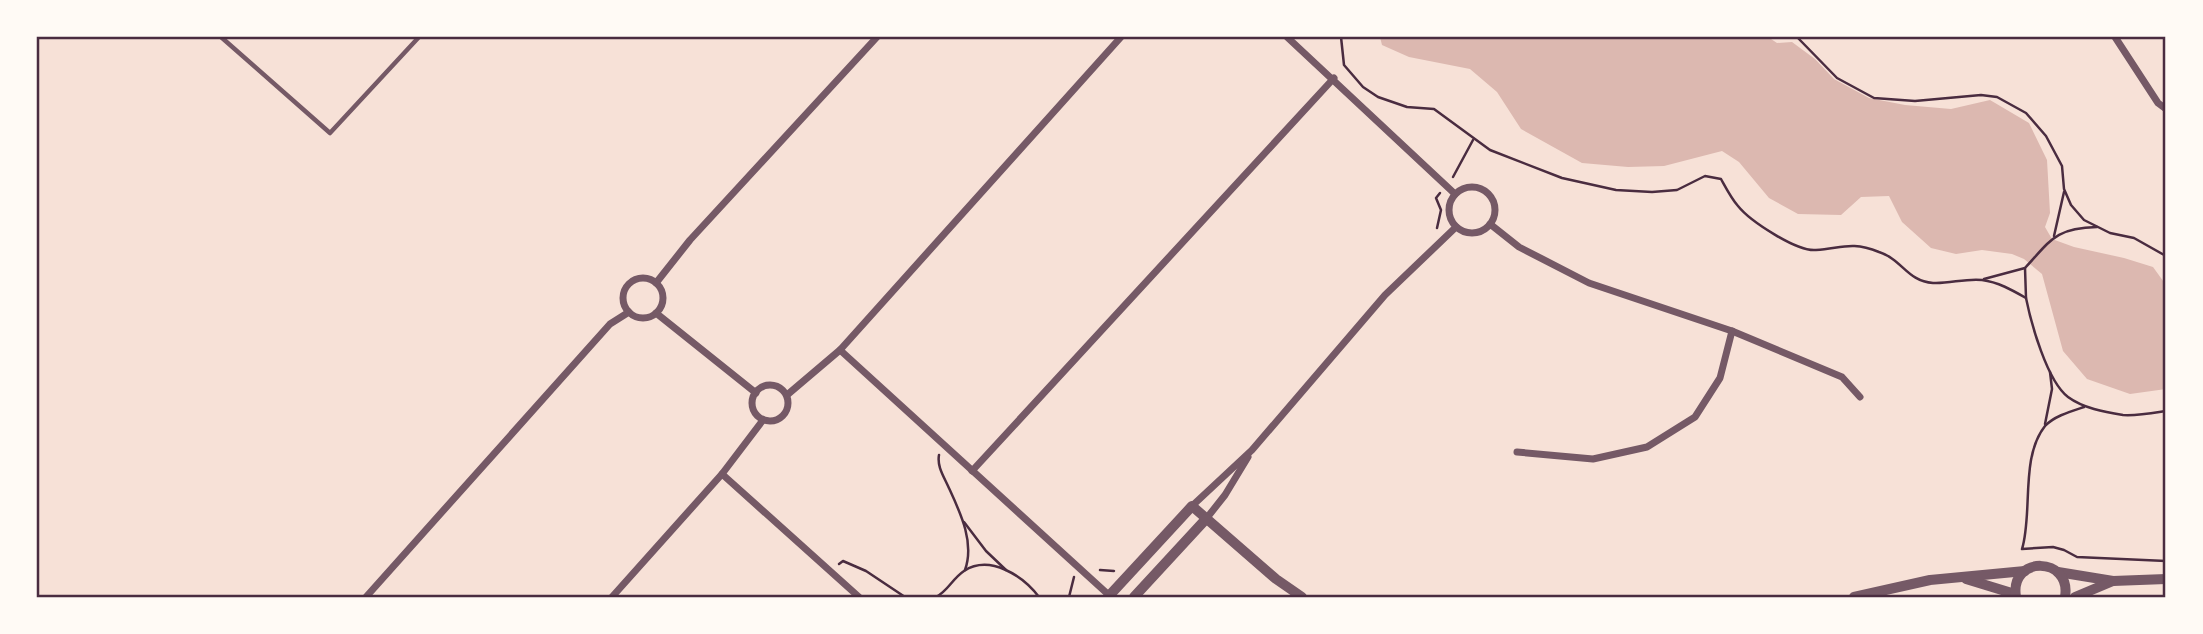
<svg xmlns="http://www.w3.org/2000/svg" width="2203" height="634" viewBox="0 0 2203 634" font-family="'Fira Sans',sans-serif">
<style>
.water{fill:#dcb8b0}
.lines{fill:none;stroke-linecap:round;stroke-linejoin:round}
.path{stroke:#4a2c40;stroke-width:2.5}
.service{stroke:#755966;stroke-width:4.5}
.minor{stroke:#755966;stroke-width:7}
.tertiary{stroke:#755966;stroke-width:10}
.neatline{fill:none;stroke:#4a2c40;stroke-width:2.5}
</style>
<rect width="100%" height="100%" fill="#f7e1d7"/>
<path class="water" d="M 1380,37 L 1768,37 L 1777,43 L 1792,42 L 1815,59 L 1834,79 L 1869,98 L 1905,105 L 1951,109 L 1990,100 L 2029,123 L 2047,160 L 2050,213 L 2045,227 L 2052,239 L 2074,247 L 2124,258 L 2153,267 L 2166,285 L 2166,389 L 2130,394 L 2087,379 L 2063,351 L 2042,274 L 2024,259 L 2012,254 L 1982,250 L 1956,254 L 1931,248 L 1902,222 L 1889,196 L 1861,197 L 1841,215 L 1798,214 L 1769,198 L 1739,162 L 1722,151 L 1664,166 L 1628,167 L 1582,163 L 1521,129 L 1497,92 L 1470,69 L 1409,57 L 1382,45 Z"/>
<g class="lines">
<g class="path">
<path d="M 1341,37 L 1344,65 L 1363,87 L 1378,97 L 1407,107 L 1434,109 L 1490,150 L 1562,178 L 1616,190 L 1652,192 L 1677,190 L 1705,176 L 1721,179 C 1726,188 1731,198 1738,206 C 1750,221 1797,252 1816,250 C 1843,248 1851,241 1879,252 C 1903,260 1907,281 1933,283 C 1949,284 1966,278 1982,280 C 1998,282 2012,290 2026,298 C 2031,323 2047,381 2068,397 C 2083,408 2104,412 2123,415 C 2137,416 2153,413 2166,411"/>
<path d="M 1797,37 L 1837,78 L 1874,98 L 1915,101 L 1981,95 L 1997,97 L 2026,113 L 2046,136 L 2062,166 L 2064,189 L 2071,205 L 2084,220 L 2110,233 L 2134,238 L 2166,256"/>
<path d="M 1453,177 L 1473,140"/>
<path d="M 1437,228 L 1441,210 L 1436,198 L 1440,193"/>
<path d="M 2054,236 L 2064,192"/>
<path d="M 1984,279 L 2025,268"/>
<path d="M 2026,298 L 2025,268 C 2051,240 2055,228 2097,227"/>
<path d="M 2084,407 C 2072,411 2054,416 2045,426 C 2020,457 2033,514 2022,549 L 2053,547 L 2064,550 L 2077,557 L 2166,561"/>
<path d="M 2045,424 L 2052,389 L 2050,372"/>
<path d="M 939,455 C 937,466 943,475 948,486 C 960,512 975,542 965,570"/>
<path d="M 964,522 L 986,551 L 1006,570"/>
<path d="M 839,564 L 843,561 L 866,571 L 905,597"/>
<path d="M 1100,570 L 1114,571"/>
<path d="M 936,597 C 948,591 952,579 964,571 C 990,554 1023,576 1039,597"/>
<path d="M 1069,597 L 1074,577"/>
</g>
<path class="service" d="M 221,37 L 330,133 L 419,37"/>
<g class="minor">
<path d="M 1287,37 L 1455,194"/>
<path d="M 2115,37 L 2158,103 L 2166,109"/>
<circle cx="1472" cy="210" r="23"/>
<path d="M 1490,224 L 1519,247 L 1589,283 L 1732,331 L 1842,377 L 1860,397"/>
<circle cx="643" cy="298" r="20"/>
<path d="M 656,283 L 690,240 L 877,37"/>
<path d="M 656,313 L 756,393"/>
<path d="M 840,350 L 1111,597"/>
<circle cx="770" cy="403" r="18"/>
<path d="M 787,395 L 840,350 L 1121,37"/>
<path d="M 1517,452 L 1593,459 L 1647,447 L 1695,417 L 1720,378 L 1732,331"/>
<path d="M 972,471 L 1334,78"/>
<path d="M 722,474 L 859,597"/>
<path d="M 1192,506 L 1252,450 L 1385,295 L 1456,227"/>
<path d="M 1206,519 L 1225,495 L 1248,457"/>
<path d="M 366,597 L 610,324 L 629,312"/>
<path d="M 612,597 L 722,474 L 763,420"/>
</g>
<g class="tertiary">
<path d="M 2058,572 L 2113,581 L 2166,579"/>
<path d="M 1966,579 L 2015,594"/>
<path d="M 1108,597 L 1192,506 L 1276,579 L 1302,597"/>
<path d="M 1134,597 L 1206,519"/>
<path d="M 1854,597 L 1930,580 L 2025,571"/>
<path d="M 2016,597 C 2009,555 2072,556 2065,597"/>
<path d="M 2075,597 L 2113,581"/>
</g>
</g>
<rect width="2203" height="634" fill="none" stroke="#fffaf5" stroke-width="77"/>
<rect x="38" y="38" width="2126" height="558" class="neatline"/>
</svg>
